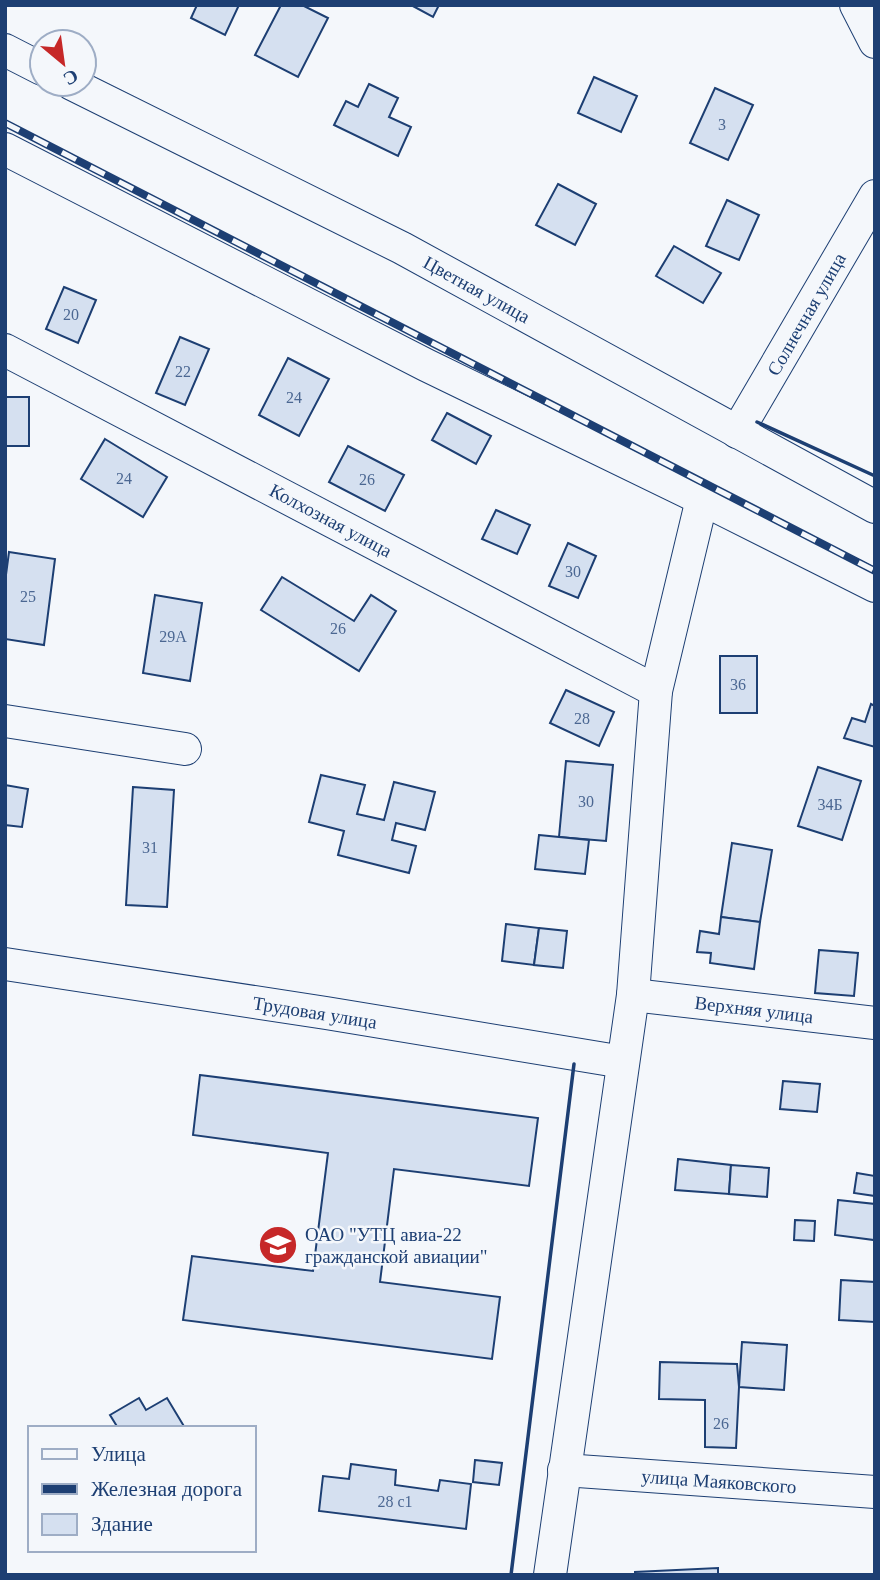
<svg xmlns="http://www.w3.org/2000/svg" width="880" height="1580" viewBox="0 0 880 1580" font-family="Georgia,serif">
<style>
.building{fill:#d5e0f0;stroke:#1d3f73;stroke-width:2}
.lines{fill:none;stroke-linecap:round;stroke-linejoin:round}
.minor-casing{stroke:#1d3f73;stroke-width:34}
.minor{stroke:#f4f7fb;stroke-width:32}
.rail-casing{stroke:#1d3f73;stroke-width:8}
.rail{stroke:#f4f7fb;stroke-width:5;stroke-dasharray:16;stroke-linecap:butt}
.wall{stroke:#1d3f73;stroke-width:3.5}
.labels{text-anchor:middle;stroke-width:5;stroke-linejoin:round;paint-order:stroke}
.number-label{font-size:16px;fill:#4b6792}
.street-label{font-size:19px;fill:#1d3f73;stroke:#f4f7fb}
.poi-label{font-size:19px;fill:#1d3f73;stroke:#f4f7fb;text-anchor:start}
</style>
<rect width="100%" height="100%" fill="#f4f7fb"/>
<g class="building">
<path d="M 197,5 L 239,5 L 225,35 L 191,18 Z"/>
<path d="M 281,5 L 302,5 L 328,18 L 298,77 L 255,55 Z"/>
<path d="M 411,5 L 439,5 L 433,17 Z"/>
<path d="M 594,77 L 637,96 L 621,132 L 578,113 Z"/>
<path d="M 369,84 L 398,98 L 389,117 L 411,127 L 398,156 L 334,125 L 346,101 L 358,107 Z"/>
<path d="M 715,88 L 753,105 L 728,160 L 690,143 Z"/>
<path d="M 558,184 L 596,204 L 575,245 L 536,225 Z"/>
<path d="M 727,200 L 759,215 L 739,260 L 706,246 Z"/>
<path d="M 674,246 L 721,273 L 703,303 L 656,276 Z"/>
<path d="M 64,287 L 96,300 L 78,343 L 46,329 Z"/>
<path d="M 180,337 L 209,349 L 185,405 L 156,393 Z"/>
<path d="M 288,358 L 329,379 L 299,436 L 259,415 Z"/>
<rect x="5" y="397" width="24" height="49"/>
<path d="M 447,413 L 491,436 L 476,464 L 432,440 Z"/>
<path d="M 105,439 L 167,477 L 143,517 L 81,479 Z"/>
<path d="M 348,446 L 404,475 L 385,511 L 329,482 Z"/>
<path d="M 496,510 L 530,525 L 517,554 L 482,539 Z"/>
<path d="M 568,543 L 596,556 L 578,598 L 549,586 Z"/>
<path d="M 9,552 L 55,559 L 44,645 L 5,639 L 5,582 Z"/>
<path d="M 282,577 L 354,621 L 371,595 L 396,611 L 359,671 L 261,610 Z"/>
<path d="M 155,595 L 202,603 L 190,681 L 143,673 Z"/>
<rect x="720" y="656" width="37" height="57"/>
<path d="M 566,690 L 614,712 L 599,746 L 550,723 Z"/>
<path d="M 871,704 L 875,706 L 875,747 L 844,738 L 852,718 L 865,722 Z"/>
<path d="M 566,761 L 613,765 L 606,841 L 559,837 Z"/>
<path d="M 818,767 L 861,781 L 842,840 L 798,826 Z"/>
<path d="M 321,775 L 365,785 L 357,814 L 384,820 L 394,782 L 435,792 L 425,830 L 396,823 L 392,840 L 416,846 L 409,873 L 338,855 L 344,831 L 309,822 Z"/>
<path d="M 5,785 L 28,789 L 22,827 L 5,825 Z"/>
<path d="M 133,787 L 174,790 L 167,907 L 126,905 Z"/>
<path d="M 539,835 L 589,840 L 585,874 L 535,869 Z"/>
<path d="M 732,843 L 772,850 L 760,922 L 721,917 Z"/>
<path d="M 721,917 L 760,922 L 754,969 L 710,963 L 711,953 L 697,952 L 700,931 L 719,934 Z"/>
<path d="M 506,924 L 539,928 L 534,965 L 502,961 Z"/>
<path d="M 539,928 L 567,931 L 563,968 L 534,965 Z"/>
<path d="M 819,950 L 858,953 L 854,996 L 815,993 Z"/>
<path d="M 200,1075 L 538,1118 L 529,1186 L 394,1169 L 380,1282 L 500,1297 L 492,1359 L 183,1320 L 192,1256 L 313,1271 L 328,1153 L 193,1135 Z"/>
<path d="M 783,1081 L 820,1084 L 817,1112 L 780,1109 Z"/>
<path d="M 678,1159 L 731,1165 L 729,1194 L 675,1190 Z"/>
<path d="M 731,1165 L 769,1168 L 767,1197 L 729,1194 Z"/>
<path d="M 857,1173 L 875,1176 L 875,1196 L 854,1193 Z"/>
<path d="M 838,1200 L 875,1204 L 874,1240 L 835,1235 Z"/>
<path d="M 795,1220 L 815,1221 L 814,1241 L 794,1240 Z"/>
<path d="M 841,1280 L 875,1282 L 875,1322 L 839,1320 Z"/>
<path d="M 742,1342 L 787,1345 L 784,1390 L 739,1387 Z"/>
<path d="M 660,1362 L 737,1364 L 739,1387 L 736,1448 L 705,1447 L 705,1400 L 659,1399 Z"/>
<path d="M 139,1398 L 146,1410 L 167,1398 L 185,1428 L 118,1428 L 110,1415 Z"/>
<path d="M 475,1460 L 502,1463 L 499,1485 L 473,1482 Z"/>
<path d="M 351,1464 L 396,1470 L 395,1485 L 438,1491 L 440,1480 L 471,1484 L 466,1529 L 319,1511 L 323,1476 L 349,1479 Z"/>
<path d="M 718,1568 L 718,1575 L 635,1575 L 635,1572 Z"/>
</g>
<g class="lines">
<g class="minor-casing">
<g id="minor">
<path d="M 856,5 L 875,42"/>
<path d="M 5,50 L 42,69"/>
<path d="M 72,84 L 402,248 L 875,507"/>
<path d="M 5,149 L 426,365 L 702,499 L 875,586"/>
<path d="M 5,350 L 656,691"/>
<path d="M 737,432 L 875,196"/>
<path d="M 5,721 L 185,749"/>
<path d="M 5,964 L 326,1013 L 623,1062"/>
<path d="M 633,995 L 875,1023"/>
<path d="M 564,1470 L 875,1492"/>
<path d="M 550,1575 L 633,995 L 656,691 L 702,499"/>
</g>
</g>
<use href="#minor" class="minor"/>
<g class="rail-casing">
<path id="rail" d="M 5,123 L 875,571"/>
</g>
<use href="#rail" class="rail"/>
<g class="wall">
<path d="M 757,422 L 875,476"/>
<path d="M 511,1575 L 574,1064"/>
</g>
</g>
<defs>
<g id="university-disc" transform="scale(2.0125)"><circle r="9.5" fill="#c62828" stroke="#f4f7fb"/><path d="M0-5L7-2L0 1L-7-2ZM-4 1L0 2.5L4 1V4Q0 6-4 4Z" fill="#fff"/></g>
</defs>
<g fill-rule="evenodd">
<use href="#university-disc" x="278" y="1245"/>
</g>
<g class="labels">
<g class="number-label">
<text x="722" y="130">3</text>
<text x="71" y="320">20</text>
<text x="183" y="377">22</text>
<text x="294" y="403">24</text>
<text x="124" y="484">24</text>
<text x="367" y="485">26</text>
<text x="573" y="577">30</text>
<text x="28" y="602">25</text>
<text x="338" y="634">26</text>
<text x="173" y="642">29А</text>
<text x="738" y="690">36</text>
<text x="582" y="724">28</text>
<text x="586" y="807">30</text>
<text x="830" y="810">34Б</text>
<text x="150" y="853">31</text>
<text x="721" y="1429">26</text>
<text x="395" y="1507">28 с1</text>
</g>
<g class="street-label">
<text transform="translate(477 289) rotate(29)" y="7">Цветная улица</text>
<text transform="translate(806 314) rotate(-60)" y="7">Солнечная улица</text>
<text transform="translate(331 520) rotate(28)" y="7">Колхозная улица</text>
<text transform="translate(754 1009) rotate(7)" y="7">Верхняя улица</text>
<text transform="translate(315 1012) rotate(9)" y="7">Трудовая улица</text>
<text transform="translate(719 1481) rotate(4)" y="7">улица Маяковского</text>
</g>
<g class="poi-label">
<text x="305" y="1241">ОАО "УТЦ авиа-22<tspan x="305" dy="22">гражданской авиации"</tspan></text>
</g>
</g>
<rect width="880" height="1580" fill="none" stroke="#1d3f73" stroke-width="14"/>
<rect x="28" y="1426" width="228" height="126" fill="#f4f7fb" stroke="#9eadc5" stroke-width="2"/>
<rect x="42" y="1449" width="35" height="10" fill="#f4f7fb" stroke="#9eadc5" stroke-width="2"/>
<text x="91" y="1461" font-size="21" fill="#1d3f73">Улица</text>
<rect x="42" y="1484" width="35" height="10" fill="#1d3f73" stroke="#9eadc5" stroke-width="2"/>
<text x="91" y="1496" font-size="21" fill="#1d3f73">Железная дорога</text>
<rect x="42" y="1514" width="35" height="21" fill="#d5e0f0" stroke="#9eadc5" stroke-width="2"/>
<text x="91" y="1531" font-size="21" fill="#1d3f73">Здание</text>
<g transform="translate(63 63) rotate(151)"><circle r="33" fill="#f4f7fb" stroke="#9eadc5" stroke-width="2"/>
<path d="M0-5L12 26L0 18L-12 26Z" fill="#c62828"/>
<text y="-10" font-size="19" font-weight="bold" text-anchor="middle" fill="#1d3f73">С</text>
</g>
</svg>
